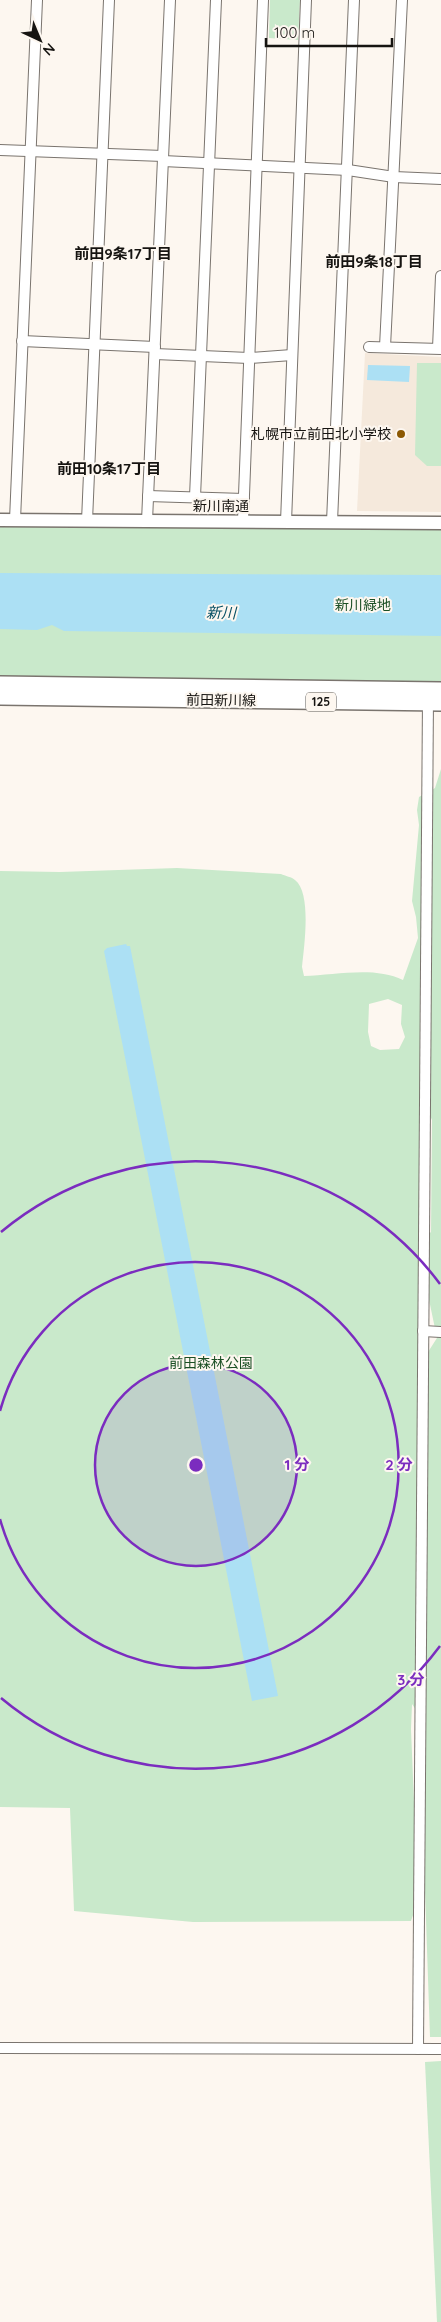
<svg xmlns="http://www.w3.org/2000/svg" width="441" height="2322" viewBox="0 0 441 2322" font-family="Quicksand,'Noto Sans JP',sans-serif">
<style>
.built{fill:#f5e9dc}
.green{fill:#c9e9cb;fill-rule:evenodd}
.water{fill:#ace0f4}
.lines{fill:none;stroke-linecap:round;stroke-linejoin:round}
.minor-casing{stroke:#7a746e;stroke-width:12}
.tertiary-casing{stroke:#7a746e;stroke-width:15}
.primary-casing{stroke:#7a746e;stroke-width:18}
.minor{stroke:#fff;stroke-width:10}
.tertiary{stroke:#fff;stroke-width:12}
.primary{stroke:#fff;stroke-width:15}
.ring{fill:none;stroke:#7b2cbf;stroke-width:2.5}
.poi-dot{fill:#8c5904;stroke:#fdf7f0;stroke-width:2}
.labels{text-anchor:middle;stroke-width:4;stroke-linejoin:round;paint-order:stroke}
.shield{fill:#fdf7f0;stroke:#5b5854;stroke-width:1}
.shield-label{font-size:12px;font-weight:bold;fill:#161411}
.poi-label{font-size:14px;fill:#161411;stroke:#fdf7f0;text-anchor:end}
.street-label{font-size:14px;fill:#161411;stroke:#fdf7f0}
.park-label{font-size:14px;fill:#1b4f24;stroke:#fdf7f0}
.neighbourhood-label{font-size:15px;font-weight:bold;fill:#161411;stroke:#fdf7f0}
.water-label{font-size:15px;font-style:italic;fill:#064f63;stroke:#fdf7f0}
.centre{fill:#7b2cbf;stroke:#fdf7f0;stroke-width:2.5}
.ring-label{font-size:15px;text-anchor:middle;font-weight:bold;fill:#7b2cbf;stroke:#fdf7f0;stroke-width:4;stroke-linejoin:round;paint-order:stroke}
</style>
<rect width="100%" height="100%" fill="#fdf7f0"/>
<path class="built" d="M 365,353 L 441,357 L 441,512 L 357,511 Z"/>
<g class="green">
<path d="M 270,0 L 300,0 L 298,40 L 269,38 Z"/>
<path d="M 417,363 L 441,363 L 441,466 L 427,466 L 415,455 Z"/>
<path d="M 0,525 L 441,528 L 441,683 L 0,677 Z"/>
<path d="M 441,769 L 441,2037 L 430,2037 L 425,1890 L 425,1723 L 412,1704 L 411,1729 L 418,1900 L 411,1921 L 193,1922 L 74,1911 L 70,1808 L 0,1807 L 0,871 L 60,872 L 177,868 L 281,874 C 285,876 292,877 295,880 C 312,893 304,947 302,967 L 304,976 C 335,975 375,966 403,980 L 418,938 L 416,917 L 412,901 L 419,825 L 417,810 L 419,797 L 435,788 ZM 388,999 L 402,1005 L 401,1024 L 405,1037 L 399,1049 L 380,1050 L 371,1046 L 368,1032 L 369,1004 ZM 422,1099 L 432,1120 L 431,1233 L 421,1222 L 419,1107 ZM 428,1295 L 437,1338 L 428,1352 Z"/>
<path d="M 441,2061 L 441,2322 L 437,2322 L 425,2062 Z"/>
</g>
<g class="water">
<path d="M 368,365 L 410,366 L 409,382 L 367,380 Z"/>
<path d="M 0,573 L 441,575 L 441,636 L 64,631 L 52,625 L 37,630 L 0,629 Z"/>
<path d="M 126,944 L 127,946 L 130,946 L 278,1696 L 252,1701 L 104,951 L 107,948 Z"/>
</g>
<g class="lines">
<g class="minor-casing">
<g id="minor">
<path d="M 0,150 L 163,156"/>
<path d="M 163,161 L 348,170 L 394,177 L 441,179"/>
<path d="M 22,341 L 155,347"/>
<path d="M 369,347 L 441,349"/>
<path d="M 385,347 L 402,0"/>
<path d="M 438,348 L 441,276"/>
<path d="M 155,354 L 249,358 L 292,355"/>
<path d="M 148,496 L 244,499"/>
<path d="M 195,497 L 216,0"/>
<path d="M 15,520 L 37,0"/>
<path d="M 87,521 L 109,0"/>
<path d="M 147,521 L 170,0"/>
<path d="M 243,521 L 263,0"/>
<path d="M 286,522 L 306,0"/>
<path d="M 332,522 L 354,0"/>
<path d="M 423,1331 L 441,1332"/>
<path d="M 0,2048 L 441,2049"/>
<path d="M 418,2049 L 428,698"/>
</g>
</g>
<g class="tertiary-casing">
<path id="tertiary" d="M 0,520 L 441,523"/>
</g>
<g class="primary-casing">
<g id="primary">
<path d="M 0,684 L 441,690"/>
<path d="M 0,697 L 441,703"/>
</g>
</g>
<use href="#minor" class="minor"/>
<use href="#tertiary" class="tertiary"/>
<use href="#primary" class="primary"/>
</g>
<circle cx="196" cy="1465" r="101" fill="#7b2cbf" fill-opacity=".12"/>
<g class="ring">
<circle cx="196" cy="1465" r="101"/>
<path d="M0 1411A203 203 0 1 1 0 1519"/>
<path d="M440 1646A304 304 0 0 1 1 1698M1 1232A304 304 0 0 1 440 1284"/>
</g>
<circle class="poi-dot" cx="401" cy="434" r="5"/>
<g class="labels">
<rect class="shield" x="306" y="692.5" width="30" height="19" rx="4"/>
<g class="shield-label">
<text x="321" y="706">125</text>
</g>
<g class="poi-label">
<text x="391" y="439">札幌市立前田北小学校</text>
</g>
<g class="street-label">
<text x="221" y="511">新川南通</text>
<text transform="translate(221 700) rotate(1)" y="5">前田新川線</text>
</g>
<g class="park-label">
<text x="363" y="610">新川緑地</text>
<text x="211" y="1368">前田森林公園</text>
</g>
<g class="neighbourhood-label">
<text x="123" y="259">前田9条17丁目</text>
<text x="374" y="267">前田9条18丁目</text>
<text x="109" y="474">前田10条17丁目</text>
</g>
<g class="water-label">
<text transform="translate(221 613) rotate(1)" y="5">新川</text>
</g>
</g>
<circle cx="196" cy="1465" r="8" class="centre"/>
<g class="ring-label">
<text x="297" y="1470">1 分</text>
<text x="399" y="1470">2 分</text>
<text x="411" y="1685">3 分</text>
</g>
<g transform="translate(40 40) rotate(136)" stroke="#fdf7f0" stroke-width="4" paint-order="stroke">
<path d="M0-4L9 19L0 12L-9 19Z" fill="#161411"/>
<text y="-8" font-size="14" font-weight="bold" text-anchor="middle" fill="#161411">N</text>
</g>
<path d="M266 38v8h126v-8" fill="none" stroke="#161411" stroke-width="2.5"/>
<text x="274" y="38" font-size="15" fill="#161411" stroke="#fdf7f0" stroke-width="4" paint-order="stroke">100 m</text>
</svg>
